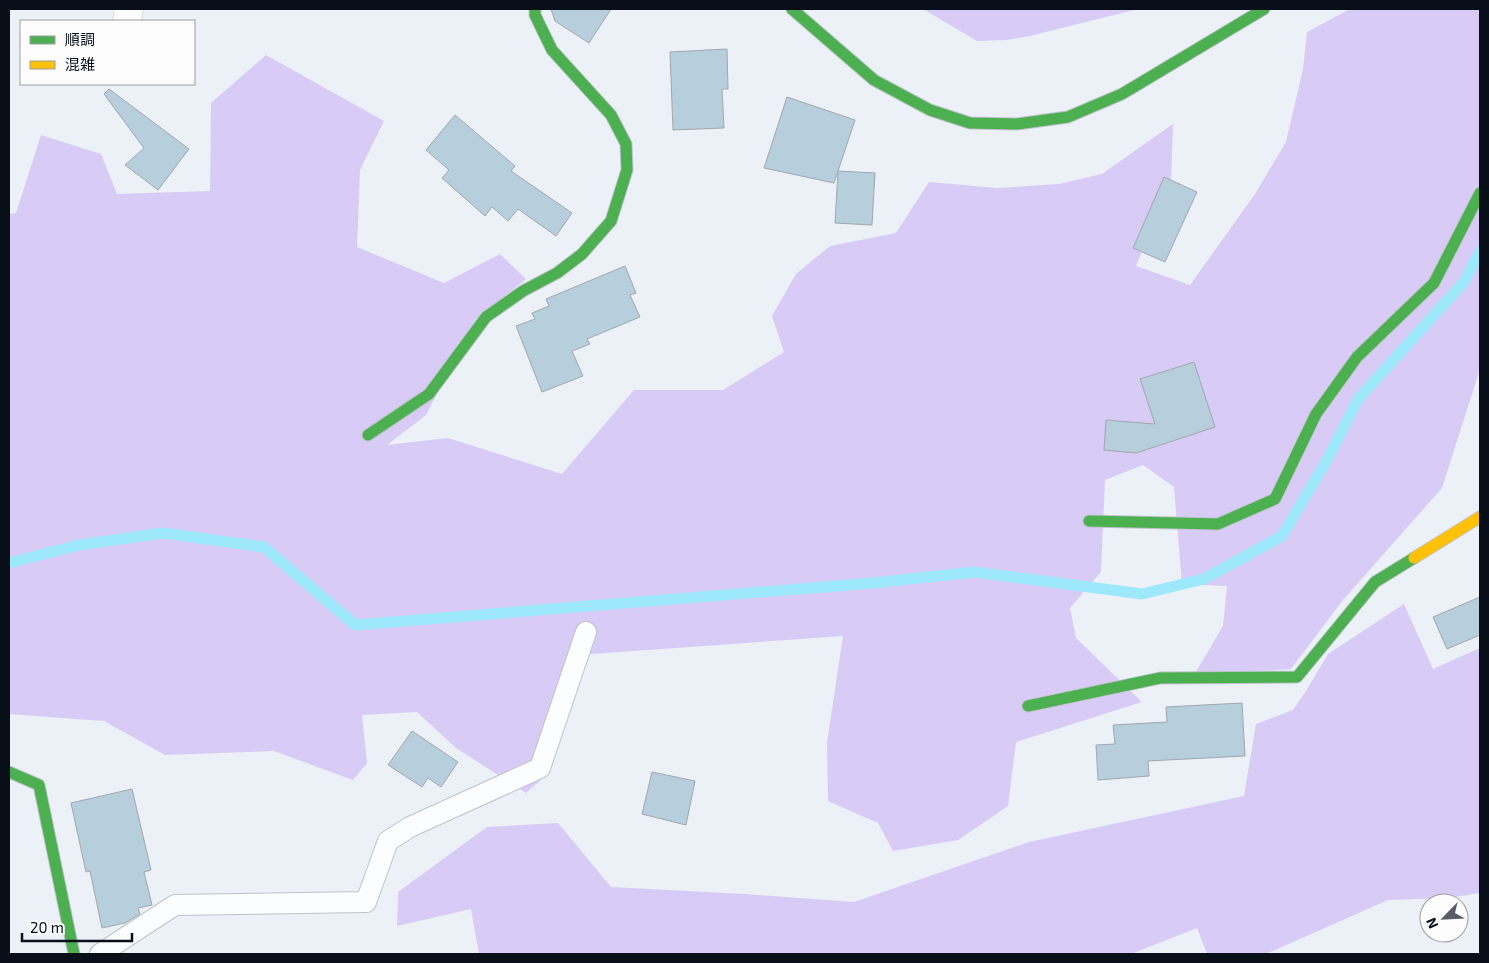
<svg xmlns="http://www.w3.org/2000/svg" width="1489" height="963" viewBox="0 0 1489 963" font-family="'Exo 2','Noto Sans JP',sans-serif">
<style>
.forest{fill:#d8cbf5}
.lines{fill:none;stroke-linecap:round;stroke-linejoin:round}
.stream{stroke:#9de9fb;stroke-width:11}
.building{fill:#b7cedc;stroke:#a0a8ae}
.lane-casing{stroke:#bdc3ca;stroke-width:22}
.street-casing{stroke:#bdc3ca;stroke-width:29}
.fast-casing{stroke:#bdc3ca;stroke-width:13}
.slow-casing{stroke:#bdc3ca;stroke-width:13}
.lane{stroke:#fcfdfe;stroke-width:20}
.street{stroke:#fcfdfe;stroke-width:28}
.fast{stroke:#4caf50;stroke-width:11}
.slow{stroke:#ffc107;stroke-width:11}
</style>
<rect width="100%" height="100%" fill="#ecf1f7"/>
<g class="forest">
<path d="M 923,9 L 1138,9 L 1030,36 L 1007,40 L 977,41 Z"/>
<path d="M 1350,9 L 1480,9 L 1480,369 L 1442,488 L 1343,600 L 1291,669 L 1194,675 L 1223,626 L 1227,586 L 1182,584 L 1174,487 L 1143,465 L 1105,480 L 1101,572 L 1070,608 L 1076,638 L 1142,702 L 1016,742 L 1008,806 L 958,840 L 893,851 L 878,823 L 828,801 L 827,743 L 843,636 L 577,655 L 553,712 L 543,778 L 526,793 L 456,748 L 417,712 L 362,715 L 367,763 L 353,780 L 274,751 L 165,755 L 104,721 L 9,714 L 9,214 L 16,213 L 41,135 L 101,154 L 117,194 L 210,191 L 211,103 L 266,55 L 384,121 L 360,170 L 357,247 L 444,283 L 500,254 L 526,279 L 475,320 L 426,415 L 387,445 L 448,438 L 562,474 L 634,390 L 723,390 L 784,352 L 772,316 L 796,274 L 830,246 L 896,233 L 929,182 L 997,188 L 1059,184 L 1102,174 L 1173,124 L 1171,180 L 1136,266 L 1190,285 L 1255,194 L 1286,142 L 1303,69 L 1307,32 Z"/>
<path d="M 1404,604 L 1433,669 L 1480,648 L 1480,893 L 1449,898 L 1388,900 L 1266,954 L 1207,954 L 1197,928 L 1131,954 L 479,954 L 471,909 L 397,926 L 398,892 L 487,827 L 558,823 L 611,887 L 744,894 L 854,902 L 1029,842 L 1244,796 L 1256,724 L 1293,710 L 1306,691 L 1328,654 Z"/>
</g>
<g class="lines">
<path class="stream" d="M 9,563 L 79,545 L 163,533 L 264,547 L 355,625 L 873,583 L 974,572 L 1142,594 L 1204,579 L 1282,536 L 1327,460 L 1358,399 L 1464,282 L 1480,251"/>
</g>
<g class="building">
<path d="M 551,9 L 611,9 L 589,43 L 555,21 Z"/>
<path d="M 727,49 L 728,89 L 722,89 L 724,128 L 673,130 L 670,52 Z"/>
<path d="M 109,89 L 189,149 L 158,190 L 125,165 L 144,148 L 104,94 Z"/>
<path d="M 787,97 L 855,120 L 834,183 L 764,168 Z"/>
<path d="M 455,115 L 515,166 L 511,171 L 572,213 L 556,236 L 518,209 L 508,221 L 492,207 L 485,216 L 442,178 L 449,170 L 426,150 Z"/>
<path d="M 838,171 L 875,173 L 872,225 L 835,223 Z"/>
<path d="M 1164,177 L 1197,192 L 1165,262 L 1133,248 Z"/>
<path d="M 625,266 L 636,293 L 630,295 L 640,317 L 587,339 L 590,344 L 572,351 L 583,376 L 542,392 L 516,326 L 535,319 L 532,313 L 549,306 L 546,299 Z"/>
<path d="M 1194,362 L 1215,427 L 1136,453 L 1104,450 L 1106,420 L 1155,424 L 1140,379 Z"/>
<path d="M 1480,597 L 1480,635 L 1447,649 L 1433,617 Z"/>
<path d="M 1242,703 L 1245,756 L 1148,761 L 1149,776 L 1098,780 L 1096,745 L 1115,744 L 1113,725 L 1167,722 L 1166,707 Z"/>
<path d="M 412,731 L 458,762 L 441,787 L 428,778 L 422,787 L 388,765 Z"/>
<path d="M 652,772 L 695,781 L 686,825 L 642,814 Z"/>
<path d="M 132,789 L 151,870 L 144,872 L 152,905 L 138,908 L 140,914 L 125,923 L 102,928 L 90,871 L 86,872 L 71,803 Z"/>
</g>
<g class="lines">
<g class="lane-casing">
<path id="lane" d="M 100,954 L 175,905 L 366,902 L 388,841 L 410,827 L 540,768 L 586,632"/>
</g>
<g class="street-casing">
<path id="street" d="M 127,21 L 129,9"/>
</g>
<g class="fast-casing">
<g id="fast">
<path d="M 792,9 L 874,80 L 930,110 L 970,123 L 1017,124 L 1068,117 L 1122,94 L 1264,9"/>
<path d="M 368,435 L 429,394 L 486,317 L 523,291 L 557,273 L 582,254 L 611,221 L 627,170 L 626,144 L 611,115 L 552,50 L 535,15 L 535,9"/>
<path d="M 1089,521 L 1218,524 L 1275,499 L 1316,414 L 1357,357 L 1434,283 L 1480,193"/>
<path d="M 1028,706 L 1160,678 L 1297,677 L 1375,582 L 1414,558"/>
<path d="M 9,772 L 39,785 L 74,954"/>
</g>
</g>
<g class="slow-casing">
<path id="slow" d="M 1414,558 L 1480,517"/>
</g>
<use href="#lane" class="lane"/>
<use href="#street" class="street"/>
<use href="#fast" class="fast"/>
<use href="#slow" class="slow"/>
</g>
<rect width="1489" height="963" fill="none" stroke="#080f18" stroke-width="20"/>
<rect x="20" y="20" width="175" height="65" fill="#fcfcfc" stroke="#9a9da1"/>
<rect x="30" y="36" width="25" height="8" fill="#4caf50" stroke="#9a9da1"/>
<text x="65" y="45" font-size="15" fill="#080f18">順調</text>
<rect x="30" y="61" width="25" height="8" fill="#ffc107" stroke="#9a9da1"/>
<text x="65" y="70" font-size="15" fill="#080f18">混雑</text>
<g transform="translate(1444 918) rotate(246)"><circle r="24" fill="#fcfcfc" stroke="#9a9da1"/>
<path d="M0-4L9 19L0 12L-9 19Z" fill="#585e66"/>
<text y="-8" font-size="14" font-weight="bold" text-anchor="middle" fill="#080f18">N</text>
</g>
<path d="M22 933v8h110v-8" fill="none" stroke="#080f18" stroke-width="2.5"/>
<text x="30" y="933" font-size="15" fill="#080f18" stroke="#fcfcfc" stroke-width="4" paint-order="stroke">20 m</text>
</svg>
